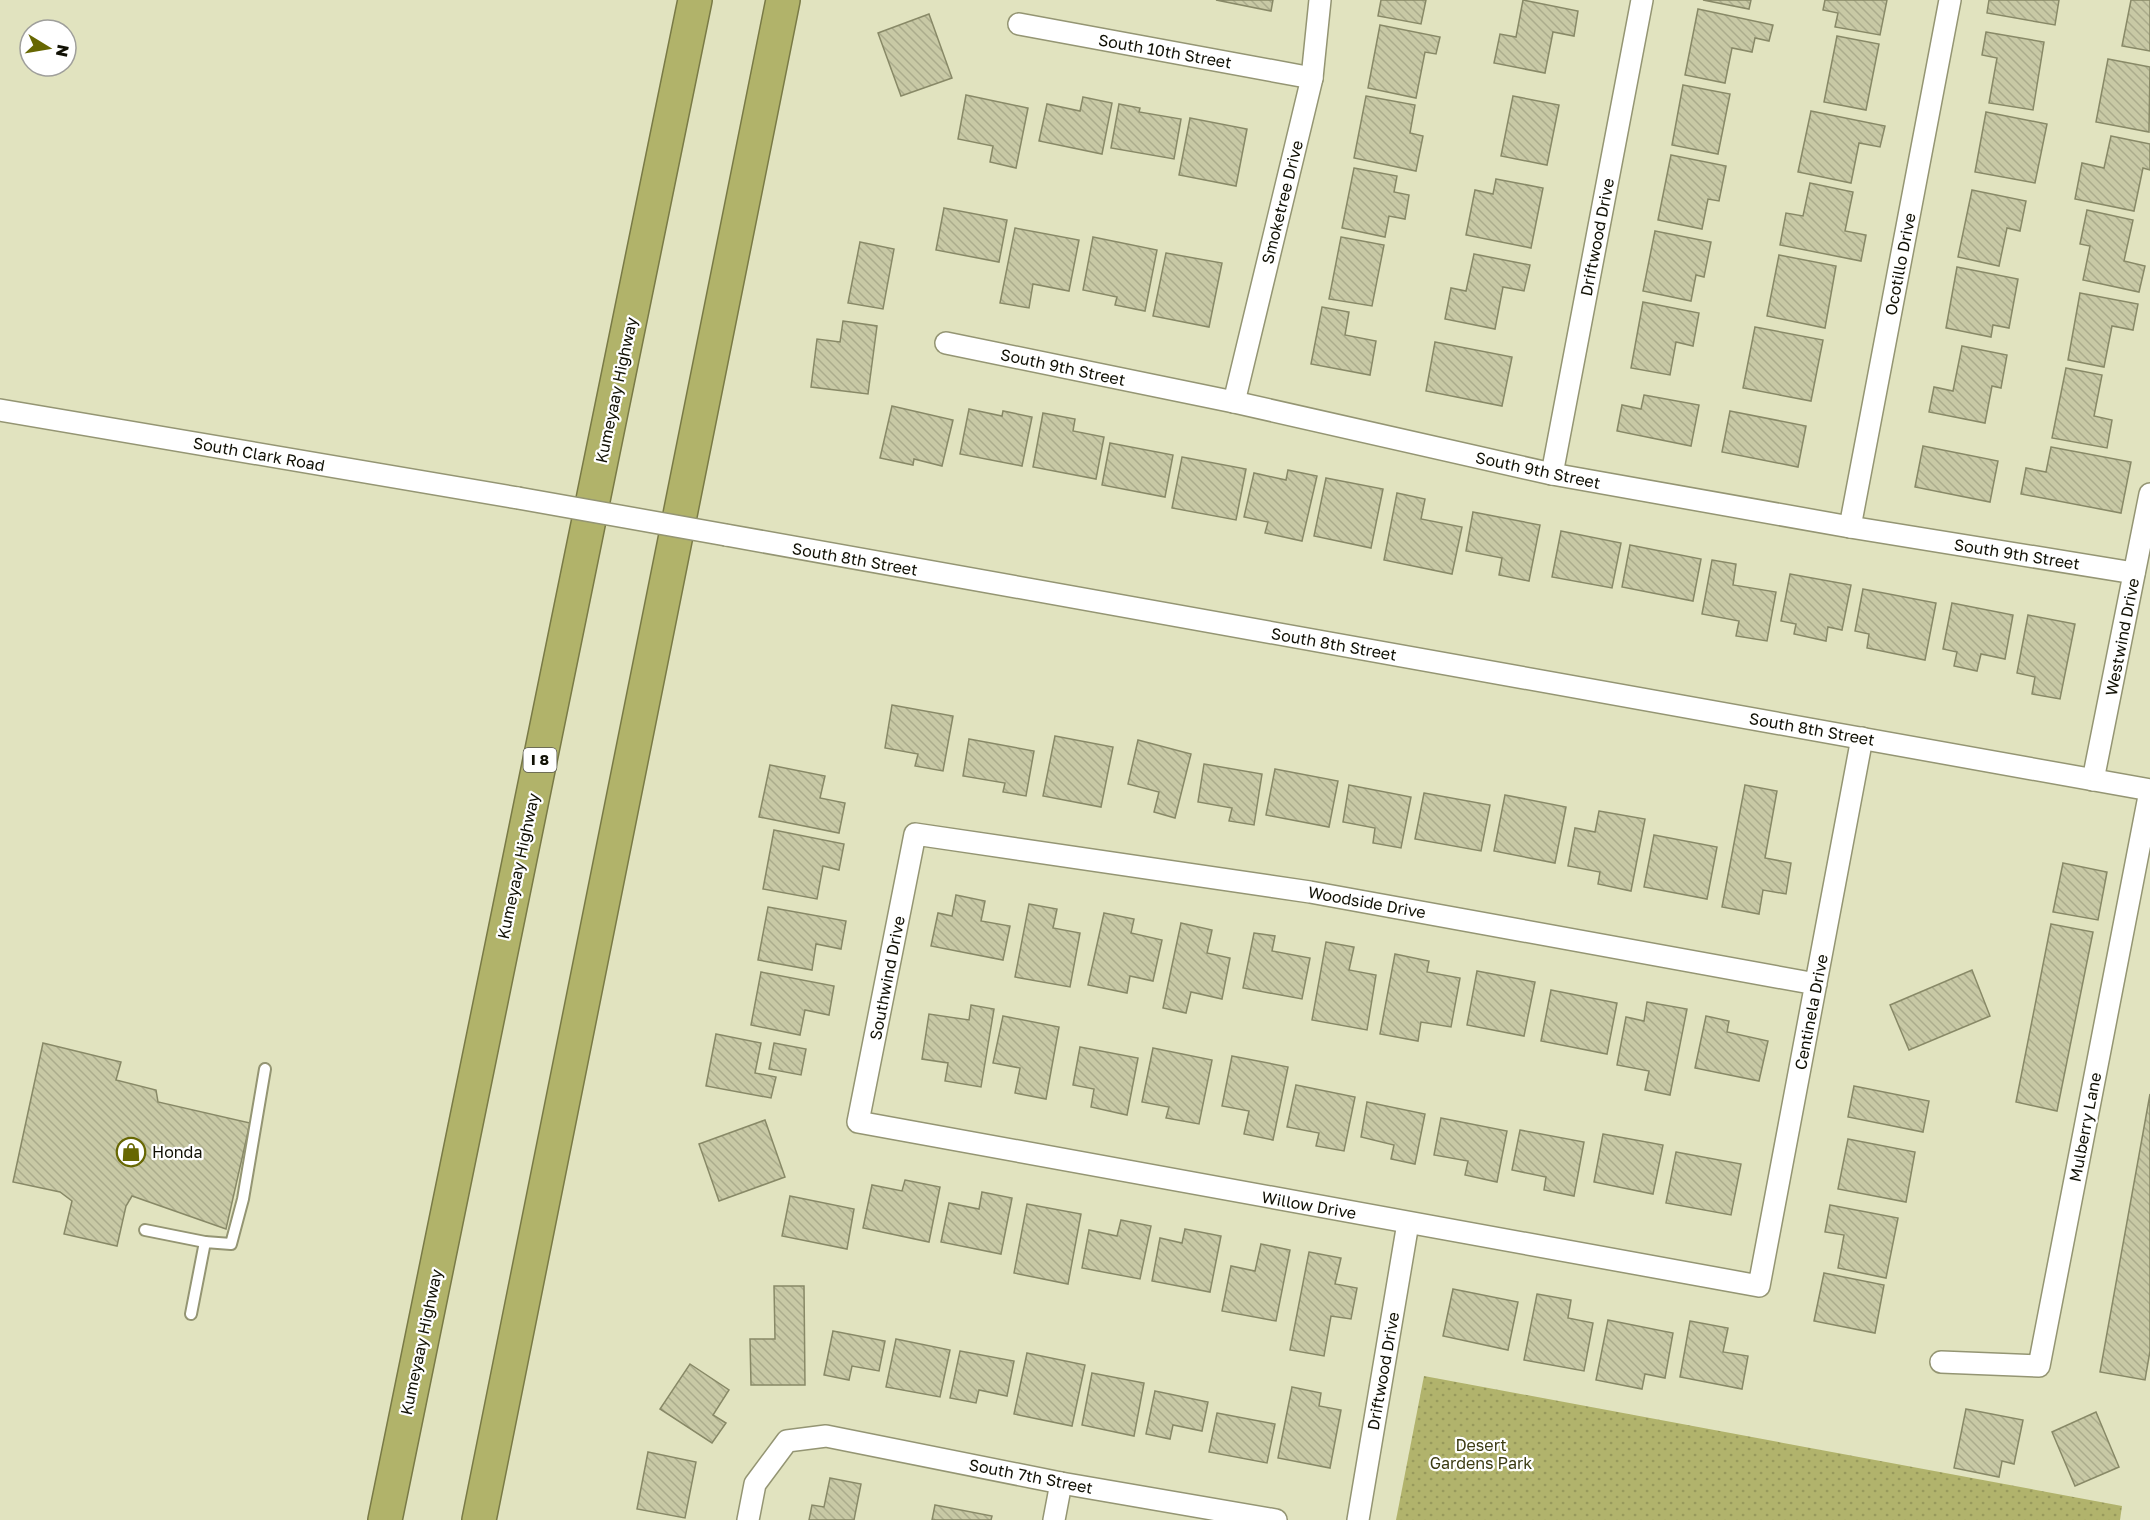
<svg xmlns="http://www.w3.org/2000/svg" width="2150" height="1520" viewBox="0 0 2150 1520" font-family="'Golos Text',sans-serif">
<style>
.park{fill:url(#park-dots)}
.building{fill:url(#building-back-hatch);stroke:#888967;stroke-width:1.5}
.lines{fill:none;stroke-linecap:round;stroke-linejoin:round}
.service-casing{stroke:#949573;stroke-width:14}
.minor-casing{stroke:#949573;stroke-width:24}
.motorway-casing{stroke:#797a46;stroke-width:36}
.service{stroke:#fff;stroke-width:10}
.minor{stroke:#fff;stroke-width:21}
.motorway{stroke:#b1b36a;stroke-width:33}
.minor-bridge-casing{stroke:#949573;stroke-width:24;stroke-linecap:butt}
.minor-bridge{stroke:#fff;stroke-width:21}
.labels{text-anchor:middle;stroke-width:4.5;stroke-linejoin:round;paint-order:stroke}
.shield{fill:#fff;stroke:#58584f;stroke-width:1.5}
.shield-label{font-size:15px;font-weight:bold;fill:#101004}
.street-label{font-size:16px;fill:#101004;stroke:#fff}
.poi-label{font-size:16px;fill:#101004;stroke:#fff;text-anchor:start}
.park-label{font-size:16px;fill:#3b3b12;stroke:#fff}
</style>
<defs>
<pattern id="park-dots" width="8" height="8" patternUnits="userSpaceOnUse" patternTransform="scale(1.5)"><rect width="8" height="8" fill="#b1b36c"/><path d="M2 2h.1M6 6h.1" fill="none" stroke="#97995c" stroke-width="1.8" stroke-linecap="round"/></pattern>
<pattern id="building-back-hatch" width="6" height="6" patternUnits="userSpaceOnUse" patternTransform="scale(1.5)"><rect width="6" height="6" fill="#c8c9a5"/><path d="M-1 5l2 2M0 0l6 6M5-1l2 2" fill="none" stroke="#abac8c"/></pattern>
</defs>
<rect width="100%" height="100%" fill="#e1e3bf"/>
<path class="park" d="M 1424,1376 L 2122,1506 L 2120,1520 L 1396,1520 Z"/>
<g class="building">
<path d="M 1216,0 L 1273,0 L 1271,11 Z"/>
<path d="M 1381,0 L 1426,0 L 1421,24 L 1378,16 Z"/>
<path d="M 1523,0 L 1578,11 L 1574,36 L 1553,32 L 1545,73 L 1494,63 L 1500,34 L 1516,37 Z"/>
<path d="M 1703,0 L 1751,0 L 1749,9 Z"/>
<path d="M 1825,0 L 1887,0 L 1880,35 L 1835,27 L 1838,13 L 1823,10 Z"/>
<path d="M 1989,0 L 2059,0 L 2055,25 L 1987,13 Z"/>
<path d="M 2131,0 L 2150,0 L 2150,51 L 2122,46 Z"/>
<path d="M 1698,9 L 1773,25 L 1769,41 L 1755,38 L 1752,52 L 1732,48 L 1725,83 L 1685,75 Z"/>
<path d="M 929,14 L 952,78 L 901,96 L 878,33 Z"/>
<path d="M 1380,25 L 1440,37 L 1436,54 L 1425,52 L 1416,98 L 1368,88 Z"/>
<path d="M 1986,32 L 2044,42 L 2033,110 L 1989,103 L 1997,58 L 1982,55 Z"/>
<path d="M 1837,36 L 1879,44 L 1866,110 L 1824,102 Z"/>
<path d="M 2108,59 L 2150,67 L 2149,132 L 2096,122 Z"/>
<path d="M 1683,85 L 1730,94 L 1718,154 L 1672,145 Z"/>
<path d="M 966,95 L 1028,108 L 1016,168 L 990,162 L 993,146 L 958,139 Z"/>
<path d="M 1366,96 L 1415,105 L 1410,133 L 1423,136 L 1416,171 L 1354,158 Z"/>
<path d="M 1513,96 L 1559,105 L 1547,165 L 1501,156 Z"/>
<path d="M 1083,97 L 1112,103 L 1102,154 L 1039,141 L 1047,104 L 1080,111 Z"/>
<path d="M 1119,104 L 1140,108 L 1139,112 L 1181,119 L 1174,159 L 1111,148 Z"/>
<path d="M 1811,111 L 1885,126 L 1880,147 L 1859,143 L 1851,183 L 1798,172 Z"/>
<path d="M 1986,112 L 2047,124 L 2035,183 L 1975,172 Z"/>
<path d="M 1190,118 L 1247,129 L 1236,186 L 1179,175 Z"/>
<path d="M 2111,136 L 2150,144 L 2150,170 L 2143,168 L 2134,211 L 2075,199 L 2082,163 L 2104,168 Z"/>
<path d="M 1671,155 L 1726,166 L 1719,201 L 1708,199 L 1702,229 L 1658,220 Z"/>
<path d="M 1354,168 L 1397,176 L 1394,192 L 1409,195 L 1405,219 L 1389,216 L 1385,237 L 1342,228 Z"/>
<path d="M 1496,179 L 1543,188 L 1531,248 L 1466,235 L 1475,190 L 1493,194 Z"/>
<path d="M 1810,183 L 1853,192 L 1845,231 L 1866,235 L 1861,261 L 1780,245 L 1786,213 L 1803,216 Z"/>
<path d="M 1972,190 L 2026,201 L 2020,231 L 2007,228 L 1999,266 L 1958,257 Z"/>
<path d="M 944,208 L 1007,220 L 999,262 L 936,250 Z"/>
<path d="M 2087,210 L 2133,220 L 2124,261 L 2145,266 L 2139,292 L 2083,280 L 2090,246 L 2080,244 Z"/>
<path d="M 1015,228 L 1079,240 L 1069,291 L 1033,284 L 1029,308 L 1000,303 Z"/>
<path d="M 1655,231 L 1711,242 L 1704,277 L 1696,275 L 1691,301 L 1643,291 Z"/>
<path d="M 1093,237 L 1157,250 L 1145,311 L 1115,305 L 1117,297 L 1083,290 Z"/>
<path d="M 1341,237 L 1384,245 L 1372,306 L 1329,299 Z"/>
<path d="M 860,242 L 894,249 L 883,309 L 848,303 Z"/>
<path d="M 1166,253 L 1222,263 L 1209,327 L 1153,316 Z"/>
<path d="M 1474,254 L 1530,265 L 1524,291 L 1503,287 L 1495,329 L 1445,319 L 1451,288 L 1466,291 Z"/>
<path d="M 1779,255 L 1836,266 L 1825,328 L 1767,316 Z"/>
<path d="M 1957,267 L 2018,279 L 2009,328 L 1993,325 L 1991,337 L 1946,328 Z"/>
<path d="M 2080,293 L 2138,304 L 2133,330 L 2112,326 L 2104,367 L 2068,360 Z"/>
<path d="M 1643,302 L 1699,313 L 1693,346 L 1676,342 L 1670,375 L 1631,368 Z"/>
<path d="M 1322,307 L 1349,312 L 1345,335 L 1376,341 L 1370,375 L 1311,364 Z"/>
<path d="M 843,321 L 877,326 L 868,394 L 811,387 L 817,339 L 840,342 Z"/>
<path d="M 1755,327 L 1823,340 L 1811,401 L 1743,388 Z"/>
<path d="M 1435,342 L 1512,357 L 1502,406 L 1426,391 Z"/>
<path d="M 1962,346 L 2007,355 L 2001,388 L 1992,386 L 1985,423 L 1929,412 L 1934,387 L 1953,391 Z"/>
<path d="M 2066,368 L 2102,375 L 2094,416 L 2112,420 L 2107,448 L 2052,438 Z"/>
<path d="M 1644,395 L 1699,405 L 1691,446 L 1617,431 L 1622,405 L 1641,409 Z"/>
<path d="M 892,406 L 953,420 L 942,466 L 914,459 L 913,465 L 880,458 Z"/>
<path d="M 969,409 L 1002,416 L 1003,411 L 1032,417 L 1022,466 L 960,454 Z"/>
<path d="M 1730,411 L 1806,426 L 1798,467 L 1722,452 Z"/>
<path d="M 1043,413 L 1075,419 L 1073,431 L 1104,437 L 1096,479 L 1033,467 Z"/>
<path d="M 1110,443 L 1173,455 L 1165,497 L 1102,485 Z"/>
<path d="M 1923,446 L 1998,461 L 1990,502 L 1915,487 Z"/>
<path d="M 2051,447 L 2131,462 L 2121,513 L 2021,494 L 2026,468 L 2046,472 Z"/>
<path d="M 1182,457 L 1246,469 L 1236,520 L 1172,508 Z"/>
<path d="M 1288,470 L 1317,476 L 1302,541 L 1265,533 L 1268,522 L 1244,517 L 1254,473 L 1286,480 Z"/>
<path d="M 1326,478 L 1383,489 L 1371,548 L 1314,536 Z"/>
<path d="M 1397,493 L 1425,499 L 1421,519 L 1462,527 L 1452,574 L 1384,560 Z"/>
<path d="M 1473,512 L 1540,525 L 1529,581 L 1499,575 L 1502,558 L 1466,551 Z"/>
<path d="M 1561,531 L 1621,543 L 1612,588 L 1552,577 Z"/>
<path d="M 1630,545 L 1701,559 L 1693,601 L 1622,587 Z"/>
<path d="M 1712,560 L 1736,564 L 1733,585 L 1776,592 L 1767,641 L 1736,636 L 1739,621 L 1702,614 Z"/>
<path d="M 1790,574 L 1851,585 L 1842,630 L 1828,627 L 1826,641 L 1794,634 L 1796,624 L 1781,621 Z"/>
<path d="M 1863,589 L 1936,603 L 1925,660 L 1867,648 L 1869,634 L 1855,631 Z"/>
<path d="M 1952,603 L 2013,615 L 2005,659 L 1981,654 L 1977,671 L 1954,666 L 1957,652 L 1943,649 Z"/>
<path d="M 2028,615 L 2075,624 L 2060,699 L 2032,694 L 2035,677 L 2017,673 Z"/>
<path d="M 892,705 L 953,716 L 943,771 L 915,766 L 918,754 L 885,748 Z"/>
<path d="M 1055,736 L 1113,747 L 1101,807 L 1043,796 Z"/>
<path d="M 969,739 L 1034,751 L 1026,796 L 1003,792 L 1005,783 L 963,776 Z"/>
<path d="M 1138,740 L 1191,754 L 1175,818 L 1154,812 L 1159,792 L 1128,784 Z"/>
<path d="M 1204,764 L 1262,774 L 1254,825 L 1229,821 L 1232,808 L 1198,802 Z"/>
<path d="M 770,765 L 825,776 L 820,798 L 845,803 L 839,833 L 759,817 Z"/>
<path d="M 1275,769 L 1338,781 L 1329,827 L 1266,815 Z"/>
<path d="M 1349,785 L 1411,797 L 1401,848 L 1373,843 L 1375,828 L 1343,822 Z"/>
<path d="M 1745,785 L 1777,791 L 1765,858 L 1791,863 L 1786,894 L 1763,890 L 1759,914 L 1722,907 Z"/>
<path d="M 1424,793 L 1490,805 L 1481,851 L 1415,839 Z"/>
<path d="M 1505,795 L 1566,807 L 1555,863 L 1494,851 Z"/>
<path d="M 1599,811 L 1645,819 L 1631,891 L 1598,884 L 1600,872 L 1568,866 L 1575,828 L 1595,832 Z"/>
<path d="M 774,830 L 844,844 L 839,870 L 823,866 L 817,899 L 763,889 Z"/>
<path d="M 1654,835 L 1717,847 L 1707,899 L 1644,887 Z"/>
<path d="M 2063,863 L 2107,872 L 2098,920 L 2053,912 Z"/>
<path d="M 956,895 L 985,901 L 981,921 L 1010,926 L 1003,960 L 931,946 L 938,913 L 952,916 Z"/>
<path d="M 1029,904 L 1057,909 L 1053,928 L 1080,933 L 1070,987 L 1015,977 Z"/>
<path d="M 768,907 L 846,921 L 841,949 L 816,944 L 812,970 L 758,960 Z"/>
<path d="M 1104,913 L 1134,919 L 1131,933 L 1162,940 L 1153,981 L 1130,976 L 1127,993 L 1088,985 Z"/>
<path d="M 1181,923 L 1212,930 L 1207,953 L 1230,958 L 1222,999 L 1191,992 L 1186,1013 L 1163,1008 Z"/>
<path d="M 2051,924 L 2093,932 L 2057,1111 L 2016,1102 Z"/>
<path d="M 1254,933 L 1275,936 L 1272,951 L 1310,958 L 1302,999 L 1243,988 Z"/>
<path d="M 1326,942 L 1354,947 L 1349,970 L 1376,975 L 1367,1030 L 1312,1020 Z"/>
<path d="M 1395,954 L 1429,961 L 1427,972 L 1460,978 L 1451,1027 L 1421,1022 L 1418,1041 L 1380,1034 Z"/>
<path d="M 1972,970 L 1990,1016 L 1909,1050 L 1890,1005 Z"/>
<path d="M 1477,971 L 1535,982 L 1524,1036 L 1467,1025 Z"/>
<path d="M 761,972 L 834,986 L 829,1015 L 805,1010 L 800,1035 L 751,1025 Z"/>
<path d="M 1551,990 L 1617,1003 L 1607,1054 L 1541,1041 Z"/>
<path d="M 1647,1002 L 1687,1009 L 1670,1095 L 1645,1090 L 1649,1071 L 1617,1065 L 1626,1017 L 1644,1021 Z"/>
<path d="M 971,1005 L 994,1009 L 981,1087 L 945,1081 L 948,1063 L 922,1059 L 929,1014 L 969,1020 Z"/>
<path d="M 1003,1016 L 1059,1027 L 1046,1099 L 1015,1093 L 1020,1068 L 993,1063 Z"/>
<path d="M 1706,1016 L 1729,1021 L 1727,1032 L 1768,1041 L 1759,1081 L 1695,1068 Z"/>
<path d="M 716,1034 L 761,1043 L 755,1073 L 776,1077 L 771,1098 L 706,1086 Z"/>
<path d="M 43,1043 L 121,1062 L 116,1080 L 156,1090 L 158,1102 L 250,1123 L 226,1229 L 132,1196 L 126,1206 L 117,1246 L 64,1234 L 72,1201 L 60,1192 L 13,1182 Z"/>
<path d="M 774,1043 L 806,1049 L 801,1075 L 769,1069 Z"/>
<path d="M 1080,1047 L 1138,1058 L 1127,1115 L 1091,1107 L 1094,1089 L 1073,1085 Z"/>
<path d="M 1153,1048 L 1212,1060 L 1199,1124 L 1166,1118 L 1169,1107 L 1142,1102 Z"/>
<path d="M 1232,1056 L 1288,1067 L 1273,1140 L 1244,1134 L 1249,1111 L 1222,1106 Z"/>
<path d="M 1296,1085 L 1355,1097 L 1344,1151 L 1316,1146 L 1319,1133 L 1287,1127 Z"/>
<path d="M 1854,1086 L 1929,1101 L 1923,1132 L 1848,1117 Z"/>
<path d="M 2150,1094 L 2150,1351 L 2145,1380 L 2100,1372 Z"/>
<path d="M 1367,1102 L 1425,1114 L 1415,1164 L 1391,1159 L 1394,1145 L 1361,1137 Z"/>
<path d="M 1441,1118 L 1507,1131 L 1497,1182 L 1465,1175 L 1468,1161 L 1434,1155 Z"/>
<path d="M 765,1120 L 785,1177 L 719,1201 L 699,1144 Z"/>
<path d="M 1520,1130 L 1584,1142 L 1574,1196 L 1544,1190 L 1546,1177 L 1512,1170 Z"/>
<path d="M 1603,1134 L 1663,1145 L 1653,1194 L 1594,1182 Z"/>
<path d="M 1848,1139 L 1915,1152 L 1906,1202 L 1838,1189 Z"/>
<path d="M 1676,1152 L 1741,1164 L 1731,1215 L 1666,1203 Z"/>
<path d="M 905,1180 L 940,1187 L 929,1242 L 863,1228 L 872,1185 L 902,1191 Z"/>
<path d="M 982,1192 L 1012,1198 L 1001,1254 L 941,1242 L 949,1203 L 979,1209 Z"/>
<path d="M 790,1196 L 854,1209 L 847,1249 L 782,1236 Z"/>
<path d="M 1027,1204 L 1081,1214 L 1068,1284 L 1014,1273 Z"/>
<path d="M 1830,1205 L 1898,1218 L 1886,1278 L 1838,1268 L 1844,1235 L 1825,1232 Z"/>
<path d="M 1121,1220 L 1151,1226 L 1140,1279 L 1082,1268 L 1089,1230 L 1117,1236 Z"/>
<path d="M 1185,1229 L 1221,1236 L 1210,1292 L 1152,1281 L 1160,1238 L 1182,1243 Z"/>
<path d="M 1261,1244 L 1290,1250 L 1276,1321 L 1222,1311 L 1231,1266 L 1255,1271 Z"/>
<path d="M 1309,1252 L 1341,1258 L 1335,1284 L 1357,1288 L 1351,1319 L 1331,1316 L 1324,1356 L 1290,1350 Z"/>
<path d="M 1824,1273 L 1884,1285 L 1875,1333 L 1814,1321 Z"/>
<path d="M 774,1286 L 804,1286 L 805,1385 L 751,1385 L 750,1339 L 775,1339 Z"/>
<path d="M 1453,1289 L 1518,1302 L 1508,1350 L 1443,1336 Z"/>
<path d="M 1537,1294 L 1571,1300 L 1568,1318 L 1593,1323 L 1584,1371 L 1524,1360 Z"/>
<path d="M 1608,1320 L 1673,1333 L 1665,1378 L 1645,1374 L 1642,1389 L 1596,1380 Z"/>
<path d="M 1690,1321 L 1728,1328 L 1723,1352 L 1748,1356 L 1742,1389 L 1680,1377 Z"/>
<path d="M 833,1331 L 885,1341 L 879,1371 L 852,1366 L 849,1380 L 824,1375 Z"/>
<path d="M 896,1339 L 950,1350 L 940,1397 L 886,1387 Z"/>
<path d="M 960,1351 L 1014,1361 L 1007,1396 L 979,1390 L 976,1403 L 950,1398 Z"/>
<path d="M 1027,1353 L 1085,1365 L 1072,1426 L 1014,1414 Z"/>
<path d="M 690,1364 L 729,1390 L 713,1415 L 726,1423 L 712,1443 L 660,1409 Z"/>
<path d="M 1092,1373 L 1144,1383 L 1134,1436 L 1082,1425 Z"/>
<path d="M 1292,1387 L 1321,1393 L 1319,1406 L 1341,1410 L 1330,1468 L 1278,1458 Z"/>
<path d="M 1155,1391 L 1208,1402 L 1202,1431 L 1173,1425 L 1170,1439 L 1146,1434 Z"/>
<path d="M 1966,1409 L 2023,1420 L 2014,1464 L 2002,1461 L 1999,1477 L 1954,1468 Z"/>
<path d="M 2096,1412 L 2119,1467 L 2075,1486 L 2052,1432 Z"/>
<path d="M 1217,1413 L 1275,1424 L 1267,1463 L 1209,1452 Z"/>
<path d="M 648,1452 L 696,1462 L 685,1518 L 637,1509 Z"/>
<path d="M 830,1478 L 861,1484 L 854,1520 L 809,1520 L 812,1505 L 824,1507 Z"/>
<path d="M 935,1505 L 992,1516 L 991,1520 L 932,1520 Z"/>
</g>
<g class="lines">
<g class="service-casing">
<g id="service">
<path d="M 145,1230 L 205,1242"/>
<path d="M 191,1314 L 205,1242 L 231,1244 L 243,1199 L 265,1069"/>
</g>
</g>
<g class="minor-casing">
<g id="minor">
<path d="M 1019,24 L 1312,78"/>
<path d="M 946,343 L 1234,402 L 1552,474 L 1850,527 L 2134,573"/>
<path d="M 1234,402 L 1312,78 L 1320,0"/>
<path d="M 0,410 L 518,498"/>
<path d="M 1552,474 L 1642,0"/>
<path d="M 1850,527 L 1950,0"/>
<path d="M 726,535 L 2150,790"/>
<path d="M 2093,780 L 2150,494"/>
<path d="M 1816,984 L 1310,892 L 915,834 L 858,1122 L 1759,1286 L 1862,738"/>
<path d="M 1941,1362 L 2039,1366 L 2150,791"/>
<path d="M 748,1520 L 755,1484 L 787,1441 L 826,1436 L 1061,1483 L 1276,1520"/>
<path d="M 1054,1520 L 1061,1483"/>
<path d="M 1358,1520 L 1408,1223"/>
</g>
</g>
<g class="motorway-casing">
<g id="motorway">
<path d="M 385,1520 L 695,0"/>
<path d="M 479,1520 L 783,0"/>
</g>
</g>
<use href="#service" class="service"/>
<use href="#minor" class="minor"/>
<use href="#motorway" class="motorway"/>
<g class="minor-bridge-casing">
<path id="minor-bridge" d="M 518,498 L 726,535"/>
</g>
<use href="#minor-bridge" class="minor-bridge"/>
</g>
<defs>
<g id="shop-ring" transform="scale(1.5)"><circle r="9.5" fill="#fff" stroke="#676702" stroke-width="1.5"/><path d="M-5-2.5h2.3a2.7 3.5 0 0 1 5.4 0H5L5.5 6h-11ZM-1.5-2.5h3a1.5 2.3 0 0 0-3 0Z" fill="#676702"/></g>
</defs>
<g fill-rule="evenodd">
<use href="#shop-ring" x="131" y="1152"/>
</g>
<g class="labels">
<rect class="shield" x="523.5" y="748" width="33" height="24" rx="4.5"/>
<g class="shield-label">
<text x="540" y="765">I 8</text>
</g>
<g class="street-label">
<text transform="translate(1165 51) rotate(10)" y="6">South 10th Street</text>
<text transform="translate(1282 202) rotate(-76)" y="6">Smoketree Drive</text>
<text transform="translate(1597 237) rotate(-79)" y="6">Driftwood Drive</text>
<text transform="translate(1900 264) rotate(-79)" y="6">Ocotillo Drive</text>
<text transform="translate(1063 367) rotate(12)" y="6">South 9th Street</text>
<text transform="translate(616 390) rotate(-78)" y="6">Kumeyaay Highway</text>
<text transform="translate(259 454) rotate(10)" y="6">South Clark Road</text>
<text transform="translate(1538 470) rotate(12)" y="6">South 9th Street</text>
<text transform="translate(2017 554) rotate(9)" y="6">South 9th Street</text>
<text transform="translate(855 559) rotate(10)" y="6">South 8th Street</text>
<text transform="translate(2122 637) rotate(-79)" y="6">Westwind Drive</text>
<text transform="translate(1334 644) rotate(10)" y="6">South 8th Street</text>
<text transform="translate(1812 729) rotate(10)" y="6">South 8th Street</text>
<text transform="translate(518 866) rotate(-78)" y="6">Kumeyaay Highway</text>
<text transform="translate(1367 902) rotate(10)" y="6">Woodside Drive</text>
<text transform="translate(887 978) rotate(-79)" y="6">Southwind Drive</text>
<text transform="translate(1811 1012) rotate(-79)" y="6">Centinela Drive</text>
<text transform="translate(2085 1127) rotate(-79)" y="6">Mulberry Lane</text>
<text transform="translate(1309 1205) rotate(10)" y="6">Willow Drive</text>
<text transform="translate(421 1342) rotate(-78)" y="6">Kumeyaay Highway</text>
<text transform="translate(1383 1371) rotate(-80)" y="6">Driftwood Drive</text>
<text transform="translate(1031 1476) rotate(11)" y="6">South 7th Street</text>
</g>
<g class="poi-label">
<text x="152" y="1158">Honda</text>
</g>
<g class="park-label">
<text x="1481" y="1451">Desert<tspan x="1481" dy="18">Gardens Park</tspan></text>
</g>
</g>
<g transform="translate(48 48) rotate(101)"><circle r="28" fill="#ffffff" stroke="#9f9f9b" stroke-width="1.5"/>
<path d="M0-4.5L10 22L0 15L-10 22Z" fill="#676702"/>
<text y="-9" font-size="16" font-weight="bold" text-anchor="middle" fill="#101004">N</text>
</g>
</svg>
